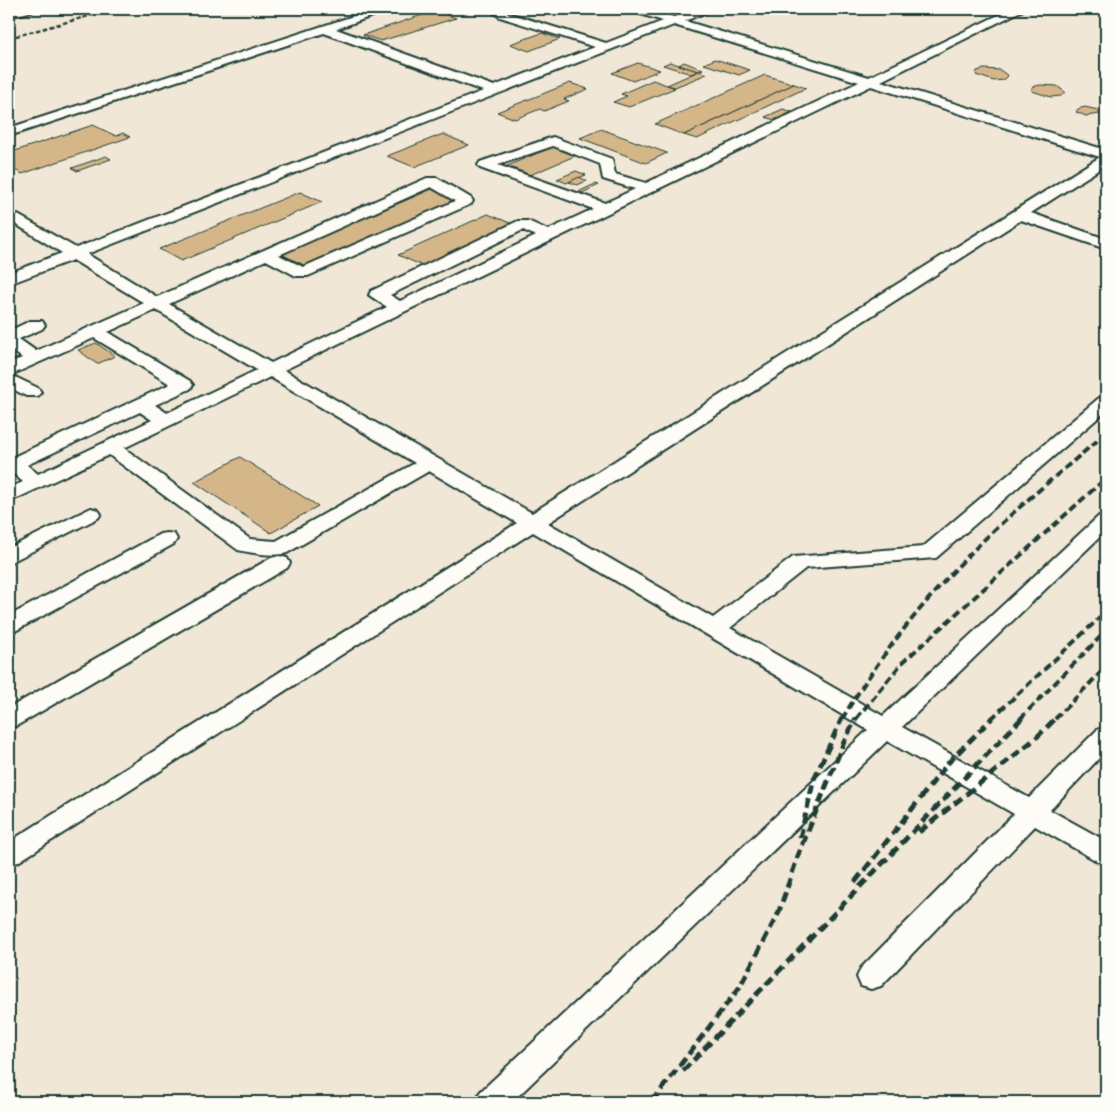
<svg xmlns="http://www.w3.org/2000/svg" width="1115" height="1111" viewBox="0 0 1115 1111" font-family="Mali,sans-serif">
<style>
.built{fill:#f1e7d6}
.building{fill:#d5b689;stroke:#1f3d34}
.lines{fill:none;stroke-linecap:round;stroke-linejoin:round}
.minor-casing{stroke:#1f3d34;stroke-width:4}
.minor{fill:#fdfcf7;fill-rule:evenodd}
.rail-far2{stroke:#1f3d34;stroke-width:2.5;stroke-dasharray:4.5 2.5;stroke-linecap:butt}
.rail-far1{stroke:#1f3d34;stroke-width:4;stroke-dasharray:8 4;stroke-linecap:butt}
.rail{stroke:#1f3d34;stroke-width:5;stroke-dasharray:10 5;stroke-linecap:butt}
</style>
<rect width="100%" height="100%" fill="#fdfcf7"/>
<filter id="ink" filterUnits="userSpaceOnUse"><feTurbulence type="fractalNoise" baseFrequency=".02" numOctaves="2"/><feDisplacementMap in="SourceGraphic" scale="10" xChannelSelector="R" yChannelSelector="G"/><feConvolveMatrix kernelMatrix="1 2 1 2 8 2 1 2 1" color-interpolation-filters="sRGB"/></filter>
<g filter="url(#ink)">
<rect class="built" x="9" y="9" width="1097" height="1093"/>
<g class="building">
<path d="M 434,11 L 456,18 L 381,41 L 363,35 Z"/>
<path d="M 542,33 L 560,39 L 529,51 L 510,44 Z"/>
<path d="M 715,59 L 750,70 L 739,75 L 704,64 Z"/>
<path d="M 670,62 L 679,65 L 698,71 L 691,74 L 663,65 Z"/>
<path d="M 684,62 L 694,66 L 703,69 L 698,71 L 679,65 Z"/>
<path d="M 638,63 L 660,70 L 633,81 L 612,73 Z"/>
<path d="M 984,69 L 1000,70 L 1008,76 L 1004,80 L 994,81 L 976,75 L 977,71 Z"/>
<path d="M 699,71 L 707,74 L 675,87 L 667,85 Z"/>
<path d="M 765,75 L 794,84 L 684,135 L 655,124 Z"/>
<path d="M 653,80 L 675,88 L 629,107 L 613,102 L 627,96 L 621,94 Z"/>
<path d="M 570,83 L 588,89 L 564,99 L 569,101 L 544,111 L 540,109 L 515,119 L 497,112 Z"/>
<path d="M 794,84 L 806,88 L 697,139 L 684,135 Z"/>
<path d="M 1040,85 L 1057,86 L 1065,92 L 1061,96 L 1051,97 L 1032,91 L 1032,87 Z"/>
<path d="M 1085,107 L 1098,110 L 1100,114 L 1086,116 L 1076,112 L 1078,109 Z"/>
<path d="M 783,109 L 792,112 L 774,120 L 765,117 Z"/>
<path d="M 93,125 L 116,136 L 123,133 L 130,137 L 22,174 L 9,166 L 9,153 Z"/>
<path d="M 601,129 L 667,153 L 646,163 L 580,138 Z"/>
<path d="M 443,134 L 469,145 L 414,167 L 387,156 Z"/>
<path d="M 554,146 L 577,155 L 530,175 L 507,166 Z"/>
<path d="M 106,156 L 111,159 L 77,171 L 72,168 Z"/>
<path d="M 576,171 L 586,175 L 566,183 L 557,179 Z"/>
<path d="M 579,177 L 587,181 L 577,185 L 569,182 Z"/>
<path d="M 595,184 L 599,185 L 582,193 L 578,192 Z"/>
<path d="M 432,189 L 457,200 L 306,266 L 281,254 Z"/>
<path d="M 300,192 L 322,202 L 181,261 L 159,249 Z"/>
<path d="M 488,214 L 515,225 L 425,267 L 398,255 Z"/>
<path d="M 96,343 L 115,356 L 97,364 L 78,350 Z"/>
<path d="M 240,457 L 318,506 L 271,533 L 194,482 Z"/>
</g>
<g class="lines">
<g class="minor-casing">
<g id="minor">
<path d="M 16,9 L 35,9 L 33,11 L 9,17 L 9,11 Z"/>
<path d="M 375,9 L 392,9 L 336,29 L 494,86 L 595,47 L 500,17 L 493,12 L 496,9 L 507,9 L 506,11 L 508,13 L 606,43 L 663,21 L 631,11 L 630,9 L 646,9 L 674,17 L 695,9 L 710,9 L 709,11 L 685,21 L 869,77 L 1011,9 L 1025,9 L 881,81 L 1106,150 L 1106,165 L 1031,213 L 1106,239 L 1106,249 L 1021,220 L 548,523 L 713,618 L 793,557 L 923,547 L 1099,398 L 1106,397 L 1106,411 L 936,558 L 806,568 L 730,628 L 883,716 L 1099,516 L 1106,514 L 1106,531 L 902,727 L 1029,798 L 1097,730 L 1106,727 L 1106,751 L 1050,810 L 1106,841 L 1106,864 L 1097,861 L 1035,826 L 881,986 L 871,989 L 861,986 L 857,977 L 861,968 L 1014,814 L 887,741 L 512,1102 L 476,1102 L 480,1092 L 868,730 L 533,532 L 18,862 L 9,865 L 9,842 L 517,523 L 429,471 L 287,553 C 273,557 252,553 238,550 L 109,455 L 9,502 L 9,488 L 23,482 L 9,470 L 9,459 L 170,384 L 94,338 L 11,375 L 38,388 L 41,392 L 38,396 L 26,396 L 9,387 L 9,363 L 22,358 L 9,348 L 9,331 L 30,321 L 42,321 L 45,325 L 42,329 L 19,339 L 36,351 L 144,303 L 73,260 L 9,284 L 9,273 L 62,253 L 9,220 L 9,210 L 76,248 L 483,91 L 324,33 L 9,136 L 9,128 ZM 674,25 L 859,82 L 646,183 L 615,174 L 612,159 L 553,137 L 480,162 L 478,165 L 480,168 L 593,209 L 548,230 L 528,221 L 518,221 L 371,291 L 369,295 L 387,307 L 271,363 L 169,304 L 266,260 L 296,276 L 308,276 L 471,204 L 473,201 L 471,198 L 437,178 L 427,178 L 157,297 L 87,254 ZM 871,86 L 1100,157 L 532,513 L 284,370 ZM 553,146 L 600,164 L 603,179 L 635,189 L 605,203 L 498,165 ZM 431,187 L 455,201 L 303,267 L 279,255 ZM 523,230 L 536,236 L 400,301 L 390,295 ZM 156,310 L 257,370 L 167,413 L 155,405 L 190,389 L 193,385 L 190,381 L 108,332 ZM 270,377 L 415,463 L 276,541 L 250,539 L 124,448 ZM 140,412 L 152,420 L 38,474 L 27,465 Z"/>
<path d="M 91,508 L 98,510 L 101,514 L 98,518 L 9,563 L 9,548 Z"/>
<path d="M 167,533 L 174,534 L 177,539 L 174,544 L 17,630 L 9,632 L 9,616 L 160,534 Z"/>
<path d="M 279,556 L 287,558 L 290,563 L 287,568 L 18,725 L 9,728 L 9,708 L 271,558 Z"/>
</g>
</g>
<use href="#minor" class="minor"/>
<path class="rail-far2" d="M 9,38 L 114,9"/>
<g class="rail-far1">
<path d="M 842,719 C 881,653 933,589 989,535 C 1026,500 1067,467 1106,433"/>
<path d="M 856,719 L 902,663 L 1106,478"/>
<path d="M 991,719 L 1106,612"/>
<path d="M 1020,719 L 1106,631"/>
<path d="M 1055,719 L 1106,667"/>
</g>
<g class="rail">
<path d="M 919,832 L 1035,739 L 1056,718"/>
<path d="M 800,838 L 814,779 L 842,718"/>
<path d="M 855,882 L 948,763 L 992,718"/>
<path d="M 683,1071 L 1022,718"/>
<path d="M 652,1102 L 739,988 L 778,914 L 798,856 L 843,744 L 856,718"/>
</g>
</g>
</g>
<rect width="1115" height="1111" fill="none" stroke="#fdfcf7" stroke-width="30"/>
<rect x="15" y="15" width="1085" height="1081" fill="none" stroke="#1f3d34" stroke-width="2" filter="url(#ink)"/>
</svg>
